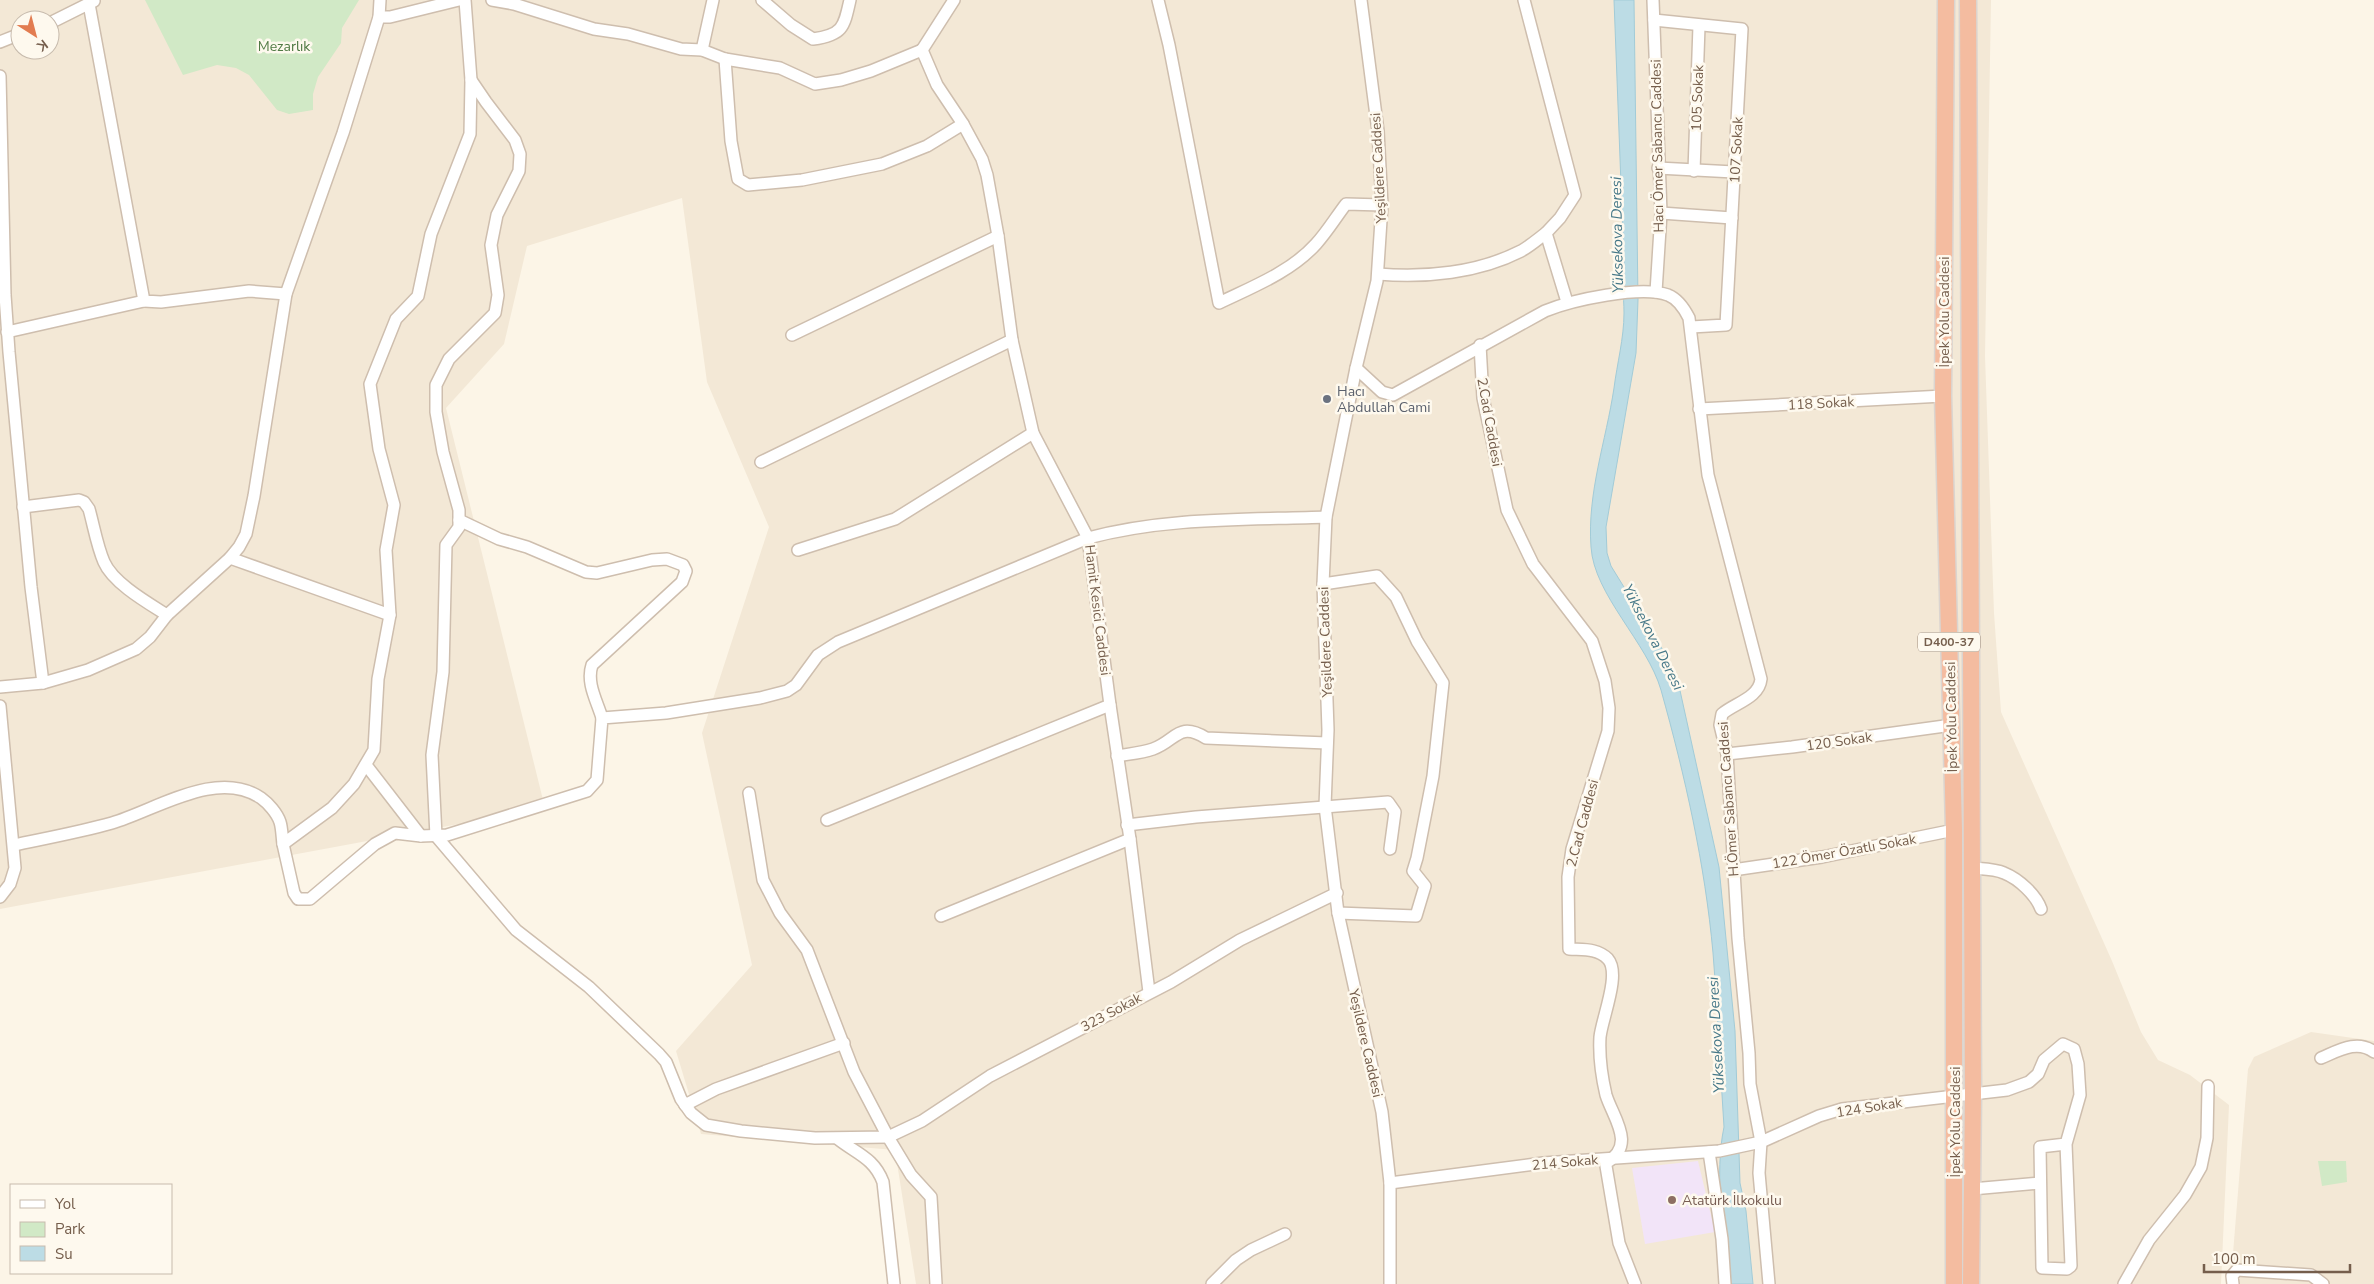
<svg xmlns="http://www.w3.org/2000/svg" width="2374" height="1284" viewBox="0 0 2374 1284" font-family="'Nunito Sans',sans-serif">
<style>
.residential{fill:#f3e8d6;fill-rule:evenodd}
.education{fill:#f2e4f8}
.green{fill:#d1e9c6}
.water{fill:#bcdce5;stroke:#a2cbd7}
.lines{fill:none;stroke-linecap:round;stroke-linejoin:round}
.minor-casing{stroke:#cebeae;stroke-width:14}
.highway-casing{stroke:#dbd5d0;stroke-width:19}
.minor{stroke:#fff;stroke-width:11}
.highway{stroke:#f4bca0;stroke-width:16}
.worship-dot{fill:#6b7280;stroke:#fef9ee;stroke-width:2}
.education-dot{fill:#8d6e63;stroke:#fef9ee;stroke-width:2}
.labels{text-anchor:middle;stroke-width:5;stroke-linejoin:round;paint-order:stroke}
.shield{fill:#fef9ee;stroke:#9e8c7d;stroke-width:1}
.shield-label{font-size:12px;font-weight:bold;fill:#755e4c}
.park-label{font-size:14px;fill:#507a44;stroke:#fef9ee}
.street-label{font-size:14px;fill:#755e4c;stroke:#fef9ee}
.worship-label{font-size:14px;fill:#5b616d;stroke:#fef9ee;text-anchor:start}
.education-label{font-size:14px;fill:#785e54;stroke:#fef9ee;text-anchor:start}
.water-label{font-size:15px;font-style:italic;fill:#467888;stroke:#fef9ee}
</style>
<rect width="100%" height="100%" fill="#fcf5e7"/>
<g class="residential">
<path d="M 0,0 L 1991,0 L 1985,356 L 1994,613 L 2001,712 L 2112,961 L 2141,1032 L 2158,1060 L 2190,1075 L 2229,1105 L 2221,1284 L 916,1284 L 895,1150 L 701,1134 L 676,1051 L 752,965 L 702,733 L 769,527 L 707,382 L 682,198 L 527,246 L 504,344 L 446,408 L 545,808 L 0,909 ZM 20,20 L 50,20 L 50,50 L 20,50 Z"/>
<path d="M 2311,1032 L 2374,1041 L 2374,1284 L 2233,1284 L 2231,1278 L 2248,1069 L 2254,1057 Z"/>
</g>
<path class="education" d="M 1698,1161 L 1715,1232 L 1645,1244 L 1632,1168 Z"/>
<g class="green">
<path d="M 145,0 L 359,0 L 342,28 L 341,43 L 318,77 L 313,94 L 313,110 L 289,114 L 277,110 L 249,75 L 236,68 L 217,65 L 183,75 Z"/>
<path d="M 2318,1161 L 2346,1161 L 2347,1182 L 2322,1186 Z"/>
</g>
<path class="water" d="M 1614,0 L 1634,0 L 1638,300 L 1636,353 L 1606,527 L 1607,553 L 1611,566 L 1664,652 L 1679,686 L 1719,867 L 1735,1031 L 1740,1183 L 1746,1211 L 1753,1284 L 1728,1284 C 1724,1236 1714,1174 1724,1127 C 1720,1069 1718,1011 1713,953 C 1705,864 1685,776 1661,690 C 1647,642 1594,595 1591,547 C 1587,493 1606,441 1614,388 C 1617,364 1624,338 1624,313 C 1624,295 1621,284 1624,264 Z"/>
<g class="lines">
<g class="minor-casing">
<g id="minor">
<path d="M 492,0 L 514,4 L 594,29 L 628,34 L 681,49 L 702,50 L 725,59 L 780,68 L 815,84 L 841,80 L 871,71 L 922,50"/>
<path d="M 762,0 L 791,25 L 813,39 C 843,35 844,27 850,0"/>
<path d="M 1158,0 L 1169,45 L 1219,303 C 1252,287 1291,272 1316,244 C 1327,232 1336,217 1346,204 L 1382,205"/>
<path d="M 1361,0 L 1378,131 L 1382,205 L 1377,281 L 1356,368 L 1326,517 L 1323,584 L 1328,730 L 1325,806 L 1338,913 L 1382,1112 L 1390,1183 L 1390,1284"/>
<path d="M 1524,0 L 1575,195 L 1560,218 L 1546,233 L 1567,302"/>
<path d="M 1653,0 L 1661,213 L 1656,292"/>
<path d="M 89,4 L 144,301 L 161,302 L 249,291 L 286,294"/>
<path d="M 379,17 L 390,17 L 459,0"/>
<path d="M 1654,20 L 1742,29 L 1726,325 L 1691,327"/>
<path d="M 50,23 L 94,1"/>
<path d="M 0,42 L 20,34"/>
<path d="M 702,50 L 713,0"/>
<path d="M 922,50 L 937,85 L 963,124 L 982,159 L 987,175 L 998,236 L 1012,340 L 1033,433 L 1088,538 L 1110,705 L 1130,839 L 1149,992"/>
<path d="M 922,50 L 954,0"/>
<path d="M 725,59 L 731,141 L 738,179 L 748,185 L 802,180 L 882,164 L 927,146 L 963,124"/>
<path d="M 0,76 L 5,295 L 9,352 L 31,587 L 43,683"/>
<path d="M 471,80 L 486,102 L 515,140 L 520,154 L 519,171 L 497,215 L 491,245 L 498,295 L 495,313 L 449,359 L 436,385 L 436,412 L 443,452 L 459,510 L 459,527 L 446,545 L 443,672 L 432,755 L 436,836 L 516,930 L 589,987 L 659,1054 L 666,1062 L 681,1099 L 691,1113 L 706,1125 L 741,1131 L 815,1138 L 888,1137 L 922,1121 L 990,1076 L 1171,982 L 1240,940 L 1337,893"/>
<path d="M 1658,168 L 1734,172"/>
<path d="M 1694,171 L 1699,26"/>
<path d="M 1661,213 L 1732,218"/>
<path d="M 1378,274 C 1425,278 1478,273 1521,251 C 1530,246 1538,239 1546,233"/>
<path d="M 7,332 L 144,301"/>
<path d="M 792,335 L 998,236"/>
<path d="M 1480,345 L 1483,398 L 1507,510 L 1533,564 L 1592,641 L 1605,681 L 1609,708 L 1608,731 L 1572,849 L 1568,877 L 1569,949 C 1583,950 1597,948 1608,959 C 1621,974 1602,1018 1600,1037 C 1599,1055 1602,1078 1606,1095 C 1613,1118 1637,1145 1606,1163 L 1606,1166 L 1619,1243 L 1635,1284"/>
<path d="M 1356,368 L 1382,392 L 1393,395 L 1545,311 C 1572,300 1641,285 1668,295 C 1678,299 1684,308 1689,318 L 1708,475 L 1761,679 C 1759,698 1735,703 1722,714 L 1720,725 L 1727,754 L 1738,938 L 1749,1053 L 1750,1084 L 1761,1142 L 1759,1173 L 1769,1284"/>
<path d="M 1699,409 L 1943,396"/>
<path d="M 761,462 L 1012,340"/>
<path d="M 23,507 L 79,500 L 84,502 L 89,509 C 94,527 97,546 104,562 C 113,583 148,603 167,615"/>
<path d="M 459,520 L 499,539 L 527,547 L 586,572 L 597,573 L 652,560 L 667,559 L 683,565 L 686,571 L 682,582 L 592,665 C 586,683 597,701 602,718"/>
<path d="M 798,550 L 895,519 L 1033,433"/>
<path d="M 230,558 L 390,615"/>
<path d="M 1323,584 L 1377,576 L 1396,597 L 1417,641 L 1443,683 L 1433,776 L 1417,858 L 1413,871 L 1425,886 L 1416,916 L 1338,913"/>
<path d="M 0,687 L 43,683 L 88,670 L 136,649 L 150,637 L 167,615 L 230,558 L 239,547 L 246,534 L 254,496 L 286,294 L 343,133 L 379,17 L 380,0"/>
<path d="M 0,706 L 15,868 L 10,884 L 0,897"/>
<path d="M 1727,754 L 1792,747 L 1952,725"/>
<path d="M 1117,756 C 1128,754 1142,753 1153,749 C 1176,741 1178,721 1206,738 L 1327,743"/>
<path d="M 366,765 L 421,836"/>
<path d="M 749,793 L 763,880 L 780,913 L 807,950 L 854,1072 L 888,1137 L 911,1175 L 931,1197 L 936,1284"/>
<path d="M 827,820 L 1110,705"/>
<path d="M 1127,825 L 1196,817 L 1388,802 L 1395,812 L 1390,849"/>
<path d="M 283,844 L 294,893 L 298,899 L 310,899 L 375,844 L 395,833 L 421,836 L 447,835 L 587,791 L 597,780 L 602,718 L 666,713 L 760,698 L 787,691 L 796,685 L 818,655 L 838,642 L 1088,538 C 1166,517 1246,520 1326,517"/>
<path d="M 14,845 C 47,838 80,832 112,823 C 156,810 217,768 261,798 C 268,803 277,813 280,822 C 282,828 282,837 283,844 L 332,808 L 354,784 L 374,750 L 378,679 L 390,615 L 386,550 L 394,505 L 379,449 L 370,384 L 396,319 L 418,296 L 431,234 L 470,134 L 471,80 L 465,0"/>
<path d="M 1972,868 C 1982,869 1995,869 2004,873 C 2019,879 2036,895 2041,909"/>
<path d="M 1733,870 L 1822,857 L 1954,830"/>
<path d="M 941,916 L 1130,839"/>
<path d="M 2321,1058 C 2338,1051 2357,1039 2374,1052"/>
<path d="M 685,1105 L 716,1089 L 844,1043"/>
<path d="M 838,1139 C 857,1154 874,1158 883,1182 L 894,1284"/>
<path d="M 1709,1152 L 1722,1239 L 1725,1284"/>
<path d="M 1390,1183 L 1543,1163 L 1719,1151 L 1761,1142 L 1819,1116 L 1842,1109 L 2007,1090 L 2029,1082 L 2038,1074 L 2044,1060 L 2063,1044 L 2074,1049 L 2078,1064 L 2080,1095 L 2066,1144 L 2071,1266 L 2067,1269 L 2042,1268 L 2040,1147 L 2066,1144"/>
<path d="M 1972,1189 L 2040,1183"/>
<path d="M 1212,1284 L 1236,1260 L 1251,1250 L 1285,1234"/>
<path d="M 2124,1284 L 2149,1240 L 2185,1195 L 2201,1167 L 2207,1138 L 2208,1086"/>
<path d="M 2233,1284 L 2232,1276 L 2237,1270 L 2311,1275 L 2323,1284"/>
</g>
</g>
<g class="highway-casing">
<g id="highway">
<path d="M 1946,0 L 1943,396 L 1954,830 L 1954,1284"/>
<path d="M 1968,0 L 1973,1094 L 1971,1284"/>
</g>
</g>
<use href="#minor" class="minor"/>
<use href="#highway" class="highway"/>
</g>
<circle class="worship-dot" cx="1327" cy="399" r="5"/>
<circle class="education-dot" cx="1672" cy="1200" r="5"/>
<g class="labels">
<rect class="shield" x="1918" y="632.5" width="62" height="19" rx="4"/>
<g class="shield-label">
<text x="1949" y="646">D400-37</text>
</g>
<g class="park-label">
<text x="284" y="51">Mezarlık</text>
</g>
<g class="street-label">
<text transform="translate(1697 98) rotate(-88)" y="5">105 Sokak</text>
<text transform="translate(1657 146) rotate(-91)" y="5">Hacı Ömer Sabancı Caddesi</text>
<text transform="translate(1736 150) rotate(-87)" y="5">107 Sokak</text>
<text transform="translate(1378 168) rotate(-93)" y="5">Yeşildere Caddesi</text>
<text transform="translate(1944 312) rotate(-90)" y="5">İpek Yolu Caddesi</text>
<text transform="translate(1821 403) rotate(-3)" y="5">118 Sokak</text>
<text transform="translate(1490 422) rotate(80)" y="5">2.Cad Caddesi</text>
<text transform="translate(1098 610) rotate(83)" y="5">Hamit Kesici Caddesi</text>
<text transform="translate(1325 642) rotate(-92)" y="5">Yeşildere Caddesi</text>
<text transform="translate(1951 717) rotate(-91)" y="5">İpek Yolu Caddesi</text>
<text transform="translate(1839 741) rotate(-8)" y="5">120 Sokak</text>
<text transform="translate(1728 799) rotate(-94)" y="5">H.Ömer Sabancı Caddesi</text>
<text transform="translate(1582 823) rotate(-75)" y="5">2.Cad Caddesi</text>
<text transform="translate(1844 851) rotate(-10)" y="5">122 Ömer Özatlı Sokak</text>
<text transform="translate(1111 1012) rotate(-28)" y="5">323 Sokak</text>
<text transform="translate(1366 1043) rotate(77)" y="5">Yeşildere Caddesi</text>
<text transform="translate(1869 1107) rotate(-9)" y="5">124 Sokak</text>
<text transform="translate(1955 1122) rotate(-90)" y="5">İpek Yolu Caddesi</text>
<text transform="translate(1565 1162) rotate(-5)" y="5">214 Sokak</text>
</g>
<g class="worship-label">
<text x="1337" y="396">Hacı<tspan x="1337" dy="16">Abdullah Cami</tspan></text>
</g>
<g class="education-label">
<text x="1682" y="1205">Atatürk İlkokulu</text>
</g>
<g class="water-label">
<text transform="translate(1617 235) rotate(-91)" y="5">Yüksekova Deresi</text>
<text transform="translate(1653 637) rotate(63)" y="5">Yüksekova Deresi</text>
<text transform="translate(1716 1035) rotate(-93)" y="5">Yüksekova Deresi</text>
</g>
</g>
<rect x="10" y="1184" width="162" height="90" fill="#fef9ee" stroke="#c7bbad"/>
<rect x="20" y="1200" width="25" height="8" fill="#ffffff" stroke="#c7bbad"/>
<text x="55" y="1209" font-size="15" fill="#755e4c">Yol</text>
<rect x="20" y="1222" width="25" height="15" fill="#d1e9c6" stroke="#c7bbad"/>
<text x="55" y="1234" font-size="15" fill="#755e4c">Park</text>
<rect x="20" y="1246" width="25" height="15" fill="#bcdce5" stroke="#c7bbad"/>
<text x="55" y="1259" font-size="15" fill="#755e4c">Su</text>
<g transform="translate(35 35) rotate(144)"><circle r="24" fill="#fef9ee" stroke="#c7bbad"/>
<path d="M0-4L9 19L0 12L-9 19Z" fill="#e27c50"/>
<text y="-8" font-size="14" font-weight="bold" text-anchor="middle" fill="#755e4c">K</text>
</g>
<path d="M2204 1264v8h146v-8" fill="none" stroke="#755e4c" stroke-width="2.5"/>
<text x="2212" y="1264" font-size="15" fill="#755e4c" stroke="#fef9ee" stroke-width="4" paint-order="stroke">100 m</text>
</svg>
